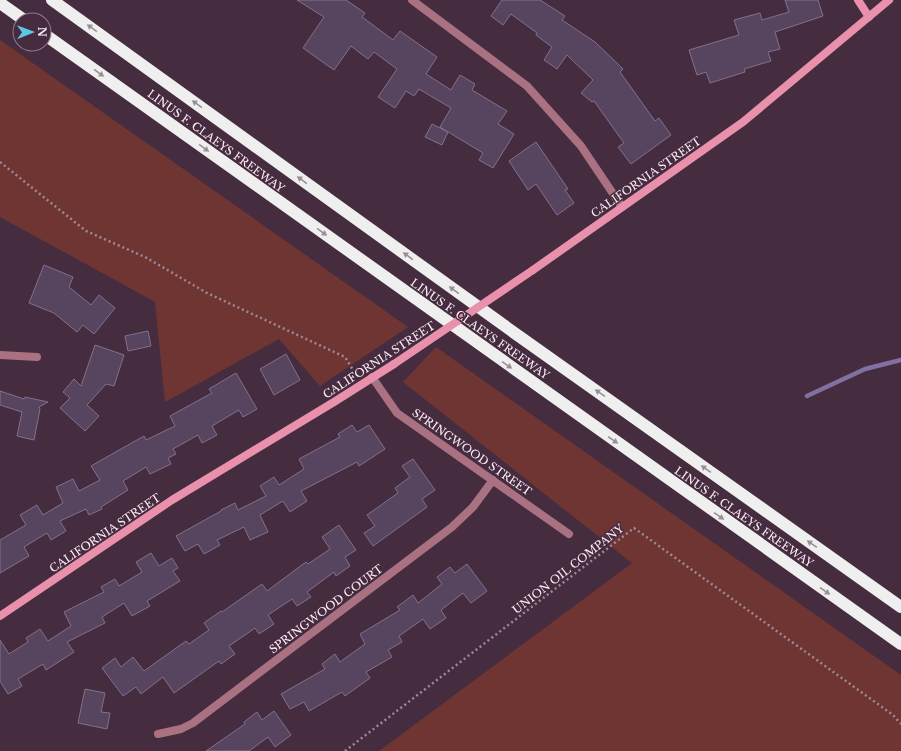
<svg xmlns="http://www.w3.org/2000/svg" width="901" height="751" viewBox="0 0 901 751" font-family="'Libre Baskerville',serif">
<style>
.green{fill:#6f3533}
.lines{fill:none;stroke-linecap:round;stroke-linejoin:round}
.stream{stroke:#8071a2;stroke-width:4.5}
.building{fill:#574560;stroke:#83708d}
.path{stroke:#9f8999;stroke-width:2.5;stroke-dasharray:2 3;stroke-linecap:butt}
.street{stroke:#a97182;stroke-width:8}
.secondary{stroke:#e991ac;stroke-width:8}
.highway{stroke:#efefef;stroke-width:12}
.secondary-bridge{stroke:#e991ac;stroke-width:8}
.oneway{fill:#9a8e97}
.labels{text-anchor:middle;stroke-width:3;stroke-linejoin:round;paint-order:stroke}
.street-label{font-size:11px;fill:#fdebf7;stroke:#462c3f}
</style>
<rect width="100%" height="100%" fill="#462c3f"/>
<g class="green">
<path d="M 0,40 L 408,327 L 320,386 L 279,339 L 165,402 L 155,302 L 0,217 Z"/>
<path d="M 436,347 L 901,675 L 901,751 L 379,751 L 632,563 L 403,382 Z"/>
</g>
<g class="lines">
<path class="stream" d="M 807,396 L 865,369 L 901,360"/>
</g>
<g class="building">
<path d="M 297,0 L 346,0 L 365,13 L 362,17 L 393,40 L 400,31 L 437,57 L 426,74 L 451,90 L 460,75 L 475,84 L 472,90 L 507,111 L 498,124 L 514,134 L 493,168 L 479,160 L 483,153 L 440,127 L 451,108 L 419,89 L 414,96 L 406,91 L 395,108 L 378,97 L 397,69 L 374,52 L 368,59 L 351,46 L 334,70 L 303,48 L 324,17 Z"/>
<path d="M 502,0 L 540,0 L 565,16 L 562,20 L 595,42 L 623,69 L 620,72 L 655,121 L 659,118 L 671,135 L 631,164 L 618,147 L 624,143 L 594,101 L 592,102 L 581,93 L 593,80 L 567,55 L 557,69 L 544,60 L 552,47 L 536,35 L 537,33 L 511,14 L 503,25 L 491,16 Z"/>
<path d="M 785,0 L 818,0 L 823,16 L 775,32 L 780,49 L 768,52 L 771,61 L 744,69 L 745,72 L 710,83 L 706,72 L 697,75 L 689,50 L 739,35 L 734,20 L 760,13 L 762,20 L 789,12 Z"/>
<path d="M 432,124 L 448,132 L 442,145 L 425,137 Z"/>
<path d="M 536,142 L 568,189 L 565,190 L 574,203 L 557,215 L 536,184 L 528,190 L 509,161 Z"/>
<path d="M 44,265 L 73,277 L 69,287 L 91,305 L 99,295 L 115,308 L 94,334 L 83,325 L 77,332 L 54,313 L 29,303 Z"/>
<path d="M 148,331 L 151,346 L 128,351 L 125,336 Z"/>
<path d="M 95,345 L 124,355 L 114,386 L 106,384 L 87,405 L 99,416 L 85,431 L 60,408 L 70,398 L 63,392 L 74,379 L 81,386 Z"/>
<path d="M 286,354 L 300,380 L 274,395 L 260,369 Z"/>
<path d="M 236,373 L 257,409 L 243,417 L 239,410 L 212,426 L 217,435 L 202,443 L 198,435 L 173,449 L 176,454 L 168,458 L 171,464 L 150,474 L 146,467 L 123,481 L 128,490 L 101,507 L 102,509 L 89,515 L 86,509 L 60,521 L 66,531 L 51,540 L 47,533 L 24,547 L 29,556 L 0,573 L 0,540 L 26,525 L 20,515 L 37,505 L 43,515 L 63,503 L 56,487 L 73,479 L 79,491 L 100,480 L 91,466 L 144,436 L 146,440 L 175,426 L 170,416 L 212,393 L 209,389 Z"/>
<path d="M 0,391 L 24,399 L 25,397 L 48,402 L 39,407 L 40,409 L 34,440 L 17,436 L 22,412 L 0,405 Z"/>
<path d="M 352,425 L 357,432 L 369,425 L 385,449 L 359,466 L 357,462 L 301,491 L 307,501 L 290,512 L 283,501 L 260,515 L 268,532 L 250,540 L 244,527 L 217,540 L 220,545 L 204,554 L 198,544 L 185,551 L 176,536 L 221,511 L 221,510 L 235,503 L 238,510 L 266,496 L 260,486 L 274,477 L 279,485 L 304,469 L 299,459 L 340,437 L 338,434 Z"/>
<path d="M 413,459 L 435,490 L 422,499 L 427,507 L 373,546 L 364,533 L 375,526 L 367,515 L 398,493 L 395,488 L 410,477 L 402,466 Z"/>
<path d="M 339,525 L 356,550 L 345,557 L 350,566 L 336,576 L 334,572 L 307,592 L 311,597 L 297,606 L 292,599 L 268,615 L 274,624 L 259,634 L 255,628 L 229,646 L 235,654 L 221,664 L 219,661 L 174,693 L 163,677 L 141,694 L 136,687 L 123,696 L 102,668 L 115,658 L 121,667 L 133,657 L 144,671 L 186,641 L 189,644 L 209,630 L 204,623 L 221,611 L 222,612 L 262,584 L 267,591 L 306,562 L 308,564 L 330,549 L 322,537 Z"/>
<path d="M 151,553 L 159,566 L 172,558 L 178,568 L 173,571 L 180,581 L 147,601 L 150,606 L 132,616 L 124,603 L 102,617 L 105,623 L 67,642 L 74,652 L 46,670 L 43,664 L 18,679 L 22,686 L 8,694 L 0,681 L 0,640 L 9,654 L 28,642 L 26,638 L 40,629 L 48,641 L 71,626 L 64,612 L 104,592 L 101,587 L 115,579 L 119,586 L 142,572 L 136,562 Z"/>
<path d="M 467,564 L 487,591 L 471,603 L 463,593 L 441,610 L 446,618 L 430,629 L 423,619 L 399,636 L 402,642 L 388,650 L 392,657 L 366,672 L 370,678 L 345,696 L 342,692 L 309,711 L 304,702 L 290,709 L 281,694 L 325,669 L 322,664 L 335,654 L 340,662 L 365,644 L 360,634 L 400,610 L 397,607 L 413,595 L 418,603 L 442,584 L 437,577 L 450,567 L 455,573 Z"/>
<path d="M 85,689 L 105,693 L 101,712 L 110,713 L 107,729 L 78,723 Z"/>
<path d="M 274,711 L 291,735 L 275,747 L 268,737 L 249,751 L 206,751 L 245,724 L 244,722 L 257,712 L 262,720 Z"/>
</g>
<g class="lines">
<g class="path">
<path d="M 0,162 L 86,231 L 145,257 L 207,293 L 345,357 L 356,375"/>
<path d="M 345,751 L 634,528 L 893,715 L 901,724"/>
</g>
<g class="street">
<path d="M 412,0 L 527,86 L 581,146 L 622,207"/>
<path d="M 0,355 L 37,357"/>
<path d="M 372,377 L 397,413 L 569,534"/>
<path d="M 158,734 L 181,729 L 193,723 L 452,527 L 473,507 L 493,480"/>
</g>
<g class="secondary">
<path d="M 858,0 L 869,17"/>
<path d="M 533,270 L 743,122 L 889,0"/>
<path d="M 0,616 L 172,500 L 334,402 L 394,364"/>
</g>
<g class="highway">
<path d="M 52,0 L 509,329 L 901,607"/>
<path d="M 0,3 L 24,20"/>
<path d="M 44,34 L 901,644"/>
</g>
<path class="secondary-bridge" d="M 394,364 L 533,270"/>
</g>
<defs><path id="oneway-solid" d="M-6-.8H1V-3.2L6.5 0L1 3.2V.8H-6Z"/></defs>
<g class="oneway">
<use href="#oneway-solid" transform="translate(92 28) rotate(-144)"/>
<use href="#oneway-solid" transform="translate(99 73) rotate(36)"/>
<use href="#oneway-solid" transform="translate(197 104) rotate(-144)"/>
<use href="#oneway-solid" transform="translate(204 148) rotate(36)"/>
<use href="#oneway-solid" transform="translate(302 180) rotate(-144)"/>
<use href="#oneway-solid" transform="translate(322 232) rotate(36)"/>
<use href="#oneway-solid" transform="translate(408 256) rotate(-144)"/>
<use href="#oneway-solid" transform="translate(454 290) rotate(-144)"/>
<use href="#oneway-solid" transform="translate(507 365) rotate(35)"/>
<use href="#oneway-solid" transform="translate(600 393) rotate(-145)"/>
<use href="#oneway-solid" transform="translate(613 440) rotate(35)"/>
<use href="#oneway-solid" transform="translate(706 469) rotate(-145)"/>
<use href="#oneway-solid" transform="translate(719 516) rotate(35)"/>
<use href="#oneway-solid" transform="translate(812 544) rotate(-145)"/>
<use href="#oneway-solid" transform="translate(825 591) rotate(35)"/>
</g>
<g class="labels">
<g class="street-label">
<text transform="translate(216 141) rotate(36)" y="4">LINUS F. CLAEYS FREEWAY</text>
<text transform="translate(646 177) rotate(-35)" y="4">CALIFORNIA STREET</text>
<text transform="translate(480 329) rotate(35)" y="4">LINUS F. CLAEYS FREEWAY</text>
<text transform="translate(379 360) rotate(-33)" y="4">CALIFORNIA STREET</text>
<text transform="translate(472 452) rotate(35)" y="4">SPRINGWOOD STREET</text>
<text transform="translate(744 517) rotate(35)" y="4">LINUS F. CLAEYS FREEWAY</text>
<text transform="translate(105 533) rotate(-34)" y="4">CALIFORNIA STREET</text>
<text transform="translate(568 569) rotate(-38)" y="4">UNION OIL COMPANY</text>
<text transform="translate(326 609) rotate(-37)" y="4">SPRINGWOOD COURT</text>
</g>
</g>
<g transform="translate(32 32) rotate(89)"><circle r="19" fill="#462c3f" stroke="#8f7889"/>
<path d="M0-3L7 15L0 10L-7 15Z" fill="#5dc7e8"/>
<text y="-6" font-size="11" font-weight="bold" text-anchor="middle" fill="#fdebf7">N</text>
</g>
</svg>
